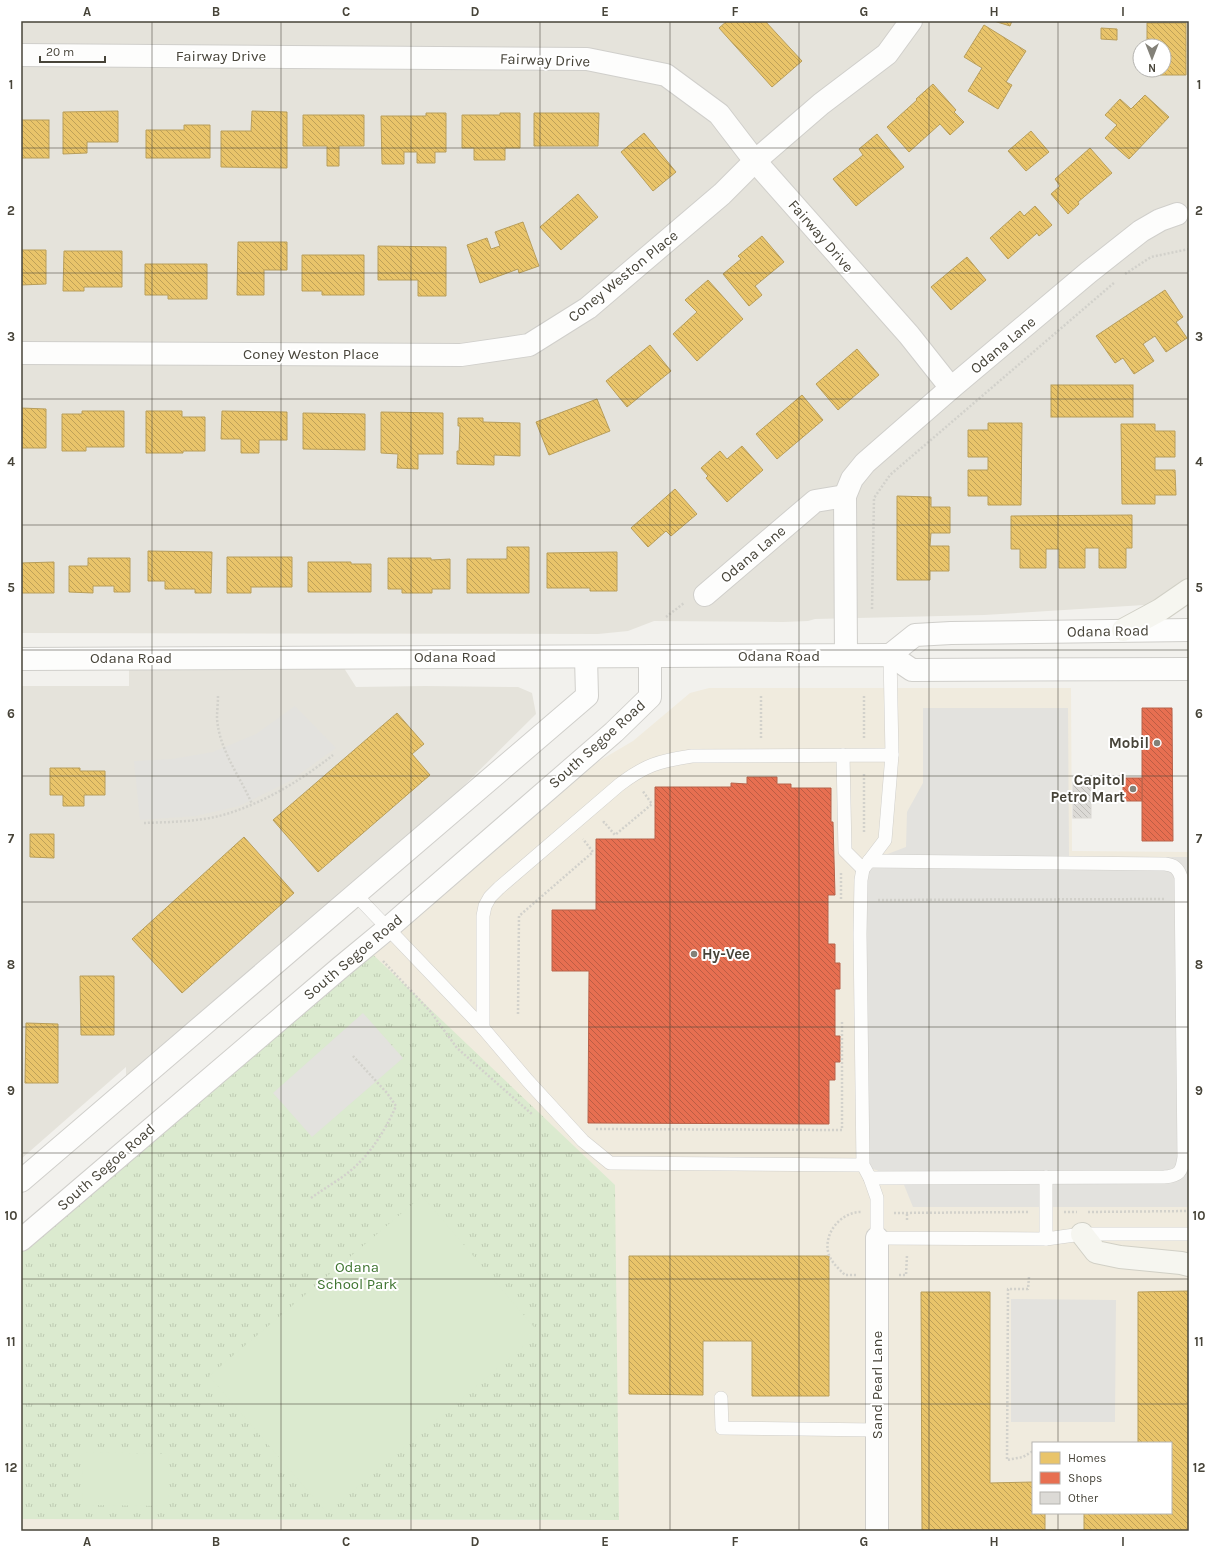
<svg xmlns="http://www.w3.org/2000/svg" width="1210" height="1552" viewBox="0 0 1210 1552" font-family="Karla,sans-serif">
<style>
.residential{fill:#e5e3db;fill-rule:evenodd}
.commercial{fill:#f0ebde;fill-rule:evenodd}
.park{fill:url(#park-tufts)}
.pitch{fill:#dbeacf}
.parking{fill:#e3e2de}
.homes{fill:url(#homes-back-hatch);stroke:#b89e5b}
.shops{fill:url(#shops-back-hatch);stroke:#b7624a}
.building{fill:url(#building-back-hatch);stroke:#dad8d3}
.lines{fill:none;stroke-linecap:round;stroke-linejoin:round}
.service-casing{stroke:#d0cfcb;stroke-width:14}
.minor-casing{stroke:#d0cfcb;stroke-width:24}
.tertiary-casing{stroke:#d0cfcb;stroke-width:24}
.secondary-casing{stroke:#d1d0c6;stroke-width:24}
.path{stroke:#d2d1cb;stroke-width:2.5;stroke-dasharray:2 2;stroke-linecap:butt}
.service{stroke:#fdfdfc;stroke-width:13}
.minor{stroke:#fdfdfc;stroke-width:22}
.tertiary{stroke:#fdfdfc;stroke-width:22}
.secondary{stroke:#f6f6f0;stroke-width:22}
.grid{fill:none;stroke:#474439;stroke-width:1;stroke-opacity:0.55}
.poi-dot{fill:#838178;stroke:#fff;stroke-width:1.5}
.labels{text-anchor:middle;stroke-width:4;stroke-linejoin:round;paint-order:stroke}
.street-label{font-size:15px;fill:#474439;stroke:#fff}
.poi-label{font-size:15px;font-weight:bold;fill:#474439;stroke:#fff;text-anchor:end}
.park-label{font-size:15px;fill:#3f7531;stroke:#fff}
.neatline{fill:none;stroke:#474439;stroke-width:1.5}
.grid-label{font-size:13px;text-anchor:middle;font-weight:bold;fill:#474439}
</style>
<defs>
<pattern id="park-tufts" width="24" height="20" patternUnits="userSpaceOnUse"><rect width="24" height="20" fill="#dbeacf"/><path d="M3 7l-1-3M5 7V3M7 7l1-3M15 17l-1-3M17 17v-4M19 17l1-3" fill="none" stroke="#bdcab2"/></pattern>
<pattern id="homes-back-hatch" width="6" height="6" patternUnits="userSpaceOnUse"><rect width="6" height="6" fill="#e9c46a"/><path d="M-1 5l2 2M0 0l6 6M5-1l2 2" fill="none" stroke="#bfa158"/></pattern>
<pattern id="shops-back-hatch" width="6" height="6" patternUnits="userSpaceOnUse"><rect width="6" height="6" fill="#e76f51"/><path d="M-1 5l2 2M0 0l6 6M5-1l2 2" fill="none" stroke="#bd5d44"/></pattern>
<pattern id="building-back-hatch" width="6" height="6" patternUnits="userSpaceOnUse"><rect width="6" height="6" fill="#dcdad6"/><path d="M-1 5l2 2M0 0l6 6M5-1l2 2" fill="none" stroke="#bebcb8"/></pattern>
</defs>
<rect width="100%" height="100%" fill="#f2f1ed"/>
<g class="residential">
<path d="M 21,21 L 1189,21 L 1189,585 L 1158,603 L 1144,605 L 984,615 L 815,619 L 808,621 L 783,622 L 654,621 L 628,631 L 598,634 L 21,633 ZM 1140,46 L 1164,46 L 1164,70 L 1140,70 Z"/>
<path d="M 337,657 L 356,687 L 425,686 L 518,687 L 532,693 L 536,714 L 355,894 L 126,1091 L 126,1067 L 21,1159 L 21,686 L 129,686 L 129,658 Z"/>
</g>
<path class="commercial" d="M 709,688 L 1071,688 L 1072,851 L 1189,852 L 1189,1531 L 21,1531 L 21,1519 L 619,1520 L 365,947 L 536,798 L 633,741 L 690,693 ZM 1033,1443 L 1171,1443 L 1171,1513 L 1033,1513 Z"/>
<path class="park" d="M 365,947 L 615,1185 L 619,1520 L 21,1519 L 21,1240 Z"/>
<g class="pitch">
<path d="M 422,1196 L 539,1333 L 327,1513 L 209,1376 Z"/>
<path d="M 83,1452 L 169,1454 L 168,1506 L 82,1505 Z"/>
</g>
<g class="parking">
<path d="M 295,706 L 336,748 L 290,781 L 239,806 L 196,816 L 140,820 L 134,761 L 172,759 L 213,752 L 256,734 Z"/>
<path d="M 923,708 L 1068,708 L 1069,857 L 1189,857 L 1189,1207 L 913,1207 L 902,1180 L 863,1165 L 860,934 L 869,861 L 906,847 L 907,812 L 923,783 Z"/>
<path d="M 363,1013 L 403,1058 L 312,1137 L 273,1093 Z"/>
<path d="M 1011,1299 L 1116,1300 L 1115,1422 L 1011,1422 Z"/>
</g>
<g class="homes">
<path d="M 727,21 L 765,21 L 802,61 L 772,87 L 719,28 Z"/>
<path d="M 994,21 L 1012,21 L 1010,26 Z"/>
<path d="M 1147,23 L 1186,23 L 1186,75 L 1147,75 L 1147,70 L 1164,70 L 1164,46 L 1147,46 Z"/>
<path d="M 984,25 L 1026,51 L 1006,82 L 1012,85 L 998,109 L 968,91 L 982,68 L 964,57 Z"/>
<path d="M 1101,28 L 1117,29 L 1117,40 L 1101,39 Z"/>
<path d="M 933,84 L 956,110 L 954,112 L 964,122 L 950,135 L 940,124 L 909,152 L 887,127 L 917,100 L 916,99 Z"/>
<path d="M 1145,95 L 1169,117 L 1129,159 L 1105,138 L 1117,125 L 1105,115 L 1120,99 L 1131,109 Z"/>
<path d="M 118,111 L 118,142 L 87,142 L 87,153 L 63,154 L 63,112 Z"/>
<path d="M 252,111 L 287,112 L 287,168 L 221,167 L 221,131 L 251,131 Z"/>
<path d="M 426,113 L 446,113 L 446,152 L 435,152 L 435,163 L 417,163 L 417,152 L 404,152 L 404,164 L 382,164 L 381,116 L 426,116 Z"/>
<path d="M 500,113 L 520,113 L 520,148 L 505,148 L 505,160 L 474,160 L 474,148 L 462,148 L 462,115 L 500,115 Z"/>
<path d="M 534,113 L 599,113 L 598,146 L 534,146 Z"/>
<path d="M 303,115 L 364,115 L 364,146 L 339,146 L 339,166 L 327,166 L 327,146 L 303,146 Z"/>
<rect x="21" y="120" width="28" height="38"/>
<path d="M 184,125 L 210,125 L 210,158 L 146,158 L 146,130 L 184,130 Z"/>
<path d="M 1031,131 L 1049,152 L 1026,171 L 1008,151 Z"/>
<path d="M 644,133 L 676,172 L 653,191 L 621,152 Z"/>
<path d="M 877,134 L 904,167 L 856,206 L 833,179 L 863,155 L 859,149 Z"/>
<path d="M 1090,148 L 1112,173 L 1078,202 L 1079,204 L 1068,214 L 1051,194 L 1060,186 L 1055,179 Z"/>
<path d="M 578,194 L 598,217 L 561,250 L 540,227 Z"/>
<path d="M 1035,206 L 1052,225 L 1039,236 L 1037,233 L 1008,259 L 990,238 L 1020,211 L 1024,216 Z"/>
<path d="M 523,222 L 539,266 L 519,273 L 518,269 L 480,283 L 467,245 L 487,238 L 491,249 L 500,246 L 495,232 Z"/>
<path d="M 762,236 L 784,262 L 755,286 L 762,295 L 749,306 L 723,274 L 741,259 L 738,256 Z"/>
<path d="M 238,242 L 287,242 L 287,270 L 264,270 L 264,295 L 237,295 Z"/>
<path d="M 378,246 L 446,247 L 446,296 L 418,296 L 418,280 L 378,280 Z"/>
<path d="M 21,250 L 46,250 L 46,284 L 21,285 Z"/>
<path d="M 64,251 L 122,251 L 122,287 L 84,287 L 84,291 L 63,291 Z"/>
<path d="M 302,255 L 364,255 L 364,295 L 322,295 L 322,291 L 302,291 Z"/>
<path d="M 967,257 L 986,280 L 951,310 L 931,287 Z"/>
<path d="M 145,264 L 207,264 L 207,299 L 168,299 L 168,295 L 145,295 Z"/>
<path d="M 708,280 L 743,319 L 697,361 L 673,334 L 697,312 L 685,300 Z"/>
<path d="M 1165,290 L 1183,317 L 1176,322 L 1187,338 L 1166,352 L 1155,336 L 1143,344 L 1154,361 L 1134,374 L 1123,358 L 1115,363 L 1096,336 Z"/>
<path d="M 650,345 L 671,371 L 627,407 L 606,381 Z"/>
<path d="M 857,349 L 879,375 L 838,410 L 816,384 Z"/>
<rect x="1051" y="385" width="82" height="32"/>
<path d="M 802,395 L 823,420 L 777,459 L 756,434 Z"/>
<path d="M 597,399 L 610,431 L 549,455 L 536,422 Z"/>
<path d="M 21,408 L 46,409 L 46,448 L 21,448 Z"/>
<path d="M 82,411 L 124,411 L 124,447 L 86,447 L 86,451 L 62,451 L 62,414 L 82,414 Z"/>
<path d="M 146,411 L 182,411 L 182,417 L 205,417 L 205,451 L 183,451 L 183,453 L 146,453 Z"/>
<path d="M 222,411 L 287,412 L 287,440 L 259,440 L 259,453 L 241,453 L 241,439 L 221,439 Z"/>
<path d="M 381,412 L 443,413 L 443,454 L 418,454 L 418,469 L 397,468 L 398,454 L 381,453 Z"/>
<path d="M 303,413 L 365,414 L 365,450 L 303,449 Z"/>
<path d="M 458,418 L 483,418 L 483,422 L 520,423 L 520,456 L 494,455 L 494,465 L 457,464 L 457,451 L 459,451 L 460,426 L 458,426 Z"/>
<path d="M 988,423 L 1022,423 L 1021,505 L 988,505 L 988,496 L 968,496 L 968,470 L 988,470 L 988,457 L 968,457 L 968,430 L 988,430 Z"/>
<path d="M 1121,424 L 1155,424 L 1155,431 L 1175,431 L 1175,457 L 1155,457 L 1155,470 L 1175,470 L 1176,495 L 1155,495 L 1155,504 L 1122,504 Z"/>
<path d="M 742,446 L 763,470 L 727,502 L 706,478 L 708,476 L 701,468 L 720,451 L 727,459 Z"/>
<path d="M 675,489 L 697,514 L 671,536 L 666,531 L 648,547 L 631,528 Z"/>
<path d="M 897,496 L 931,497 L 931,507 L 950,507 L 950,533 L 931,533 L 930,546 L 949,546 L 949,571 L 930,571 L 930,580 L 897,580 Z"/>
<path d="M 1132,515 L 1132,548 L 1126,548 L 1126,568 L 1099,568 L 1099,548 L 1085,548 L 1085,568 L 1059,568 L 1059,549 L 1046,549 L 1046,568 L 1020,568 L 1020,549 L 1011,549 L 1011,516 Z"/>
<path d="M 507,547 L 529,547 L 529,593 L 467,593 L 467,559 L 507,559 Z"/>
<path d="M 148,551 L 212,552 L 211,593 L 195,593 L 195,589 L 165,589 L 165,581 L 148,581 Z"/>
<path d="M 617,552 L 617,591 L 590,591 L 590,588 L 547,588 L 547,553 Z"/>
<path d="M 227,557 L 292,557 L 292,587 L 251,587 L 251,593 L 227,593 Z"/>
<path d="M 88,558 L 130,558 L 130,592 L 114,592 L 114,586 L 93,586 L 93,593 L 69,592 L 69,566 L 88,566 Z"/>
<path d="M 388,558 L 431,558 L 431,560 L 450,559 L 450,589 L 432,589 L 432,593 L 402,593 L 402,589 L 388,589 Z"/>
<path d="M 54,562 L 54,593 L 21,593 L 21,563 Z"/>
<path d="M 308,562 L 351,562 L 351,564 L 371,564 L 371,592 L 308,592 Z"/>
<path d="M 397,713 L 424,744 L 412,754 L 430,775 L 318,872 L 273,820 Z"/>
<path d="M 50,768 L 80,768 L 80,771 L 105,771 L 105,795 L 84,795 L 84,806 L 63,806 L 63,795 L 50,795 Z"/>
<path d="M 30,834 L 54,834 L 54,858 L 30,857 Z"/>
<path d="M 244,837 L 294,893 L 182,993 L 132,939 Z"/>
<path d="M 80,976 L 114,976 L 114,1035 L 81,1035 Z"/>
<path d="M 26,1023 L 58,1024 L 58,1083 L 25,1083 Z"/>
<path d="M 629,1256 L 829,1256 L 829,1396 L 752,1396 L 752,1341 L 703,1341 L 703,1395 L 629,1394 Z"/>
<path d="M 1189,1291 L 1189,1531 L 1084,1531 L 1084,1513 L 1171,1513 L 1171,1443 L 1138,1443 L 1138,1292 Z"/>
<path d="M 921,1292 L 990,1292 L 990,1483 L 1033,1482 L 1033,1513 L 1045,1513 L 1045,1531 L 922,1531 Z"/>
</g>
<g class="shops">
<path d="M 1142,708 L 1172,708 L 1173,841 L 1142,841 Z"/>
<path d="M 747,777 L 777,777 L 777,784 L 791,784 L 791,788 L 831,788 L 831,822 L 833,822 L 835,895 L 828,895 L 828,944 L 835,944 L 835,963 L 840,963 L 840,989 L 835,989 L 835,1036 L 840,1036 L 840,1062 L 835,1062 L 835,1080 L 829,1080 L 829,1124 L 588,1123 L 589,971 L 552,971 L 552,910 L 596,910 L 596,839 L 655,839 L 655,787 L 731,787 L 731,783 L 747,784 Z"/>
<rect x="1123" y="778" width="19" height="23"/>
</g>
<rect class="building" x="1073" y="782" width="18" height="36"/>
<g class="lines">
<g class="service-casing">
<g id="service">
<path d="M 890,655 L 892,755"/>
<path d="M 843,755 L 845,851 L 863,869"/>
<path d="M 869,861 L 1165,864 C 1174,865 1178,868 1181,877 L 1184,1157 C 1182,1172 1179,1176 1164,1177 L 870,1178"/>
<path d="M 355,894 L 483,1028"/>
<path d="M 863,1165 L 610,1163 L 583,1141 L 528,1081 L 483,1028 L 483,916 L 485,906 L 490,897 L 499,888 L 619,785 C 645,765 659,761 692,756 L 892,755 L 885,840 L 863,869 L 861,880 L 860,934 L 863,1165 L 870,1178 L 877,1198 L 877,1238 L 1046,1239 L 1082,1234 L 1189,1234"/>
<path d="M 1046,1177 L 1046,1239"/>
<path d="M 721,1398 L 722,1428 L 876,1430"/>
</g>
</g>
<g class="minor-casing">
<g id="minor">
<path d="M 21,55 L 587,59 L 666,75 L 719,114 L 755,161 L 909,335 L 951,388"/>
<path d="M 21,353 L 461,355 L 529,345 L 588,308 L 722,194 L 755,161 L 821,104 L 887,54 L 911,21"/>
<path d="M 705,595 L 815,501 L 845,496"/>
<path d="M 846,655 L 845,496 L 852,479 L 865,463 L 951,388 L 1089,272 L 1141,231 L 1160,220 L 1177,214"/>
<path d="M 877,1531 L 877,1238"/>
</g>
</g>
<g class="tertiary-casing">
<g id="tertiary">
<path d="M 890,655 L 915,635 L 951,633 L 1189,630"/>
<path d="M 21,659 L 890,655 L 912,670 L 1189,669"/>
<path d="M 21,1181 L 587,696 L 586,657"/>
<path d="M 21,1240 L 341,967 L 387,929 L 614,732 L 650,697 L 650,656"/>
</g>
</g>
<g class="secondary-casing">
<g id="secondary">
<path d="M 1123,630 L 1160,610 L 1189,590"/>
<path d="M 1082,1234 L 1096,1252 L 1120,1257 L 1181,1263 L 1189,1265"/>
</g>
</g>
<g class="path">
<path d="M 1125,274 L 1151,257 L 1189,249"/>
<path d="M 872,609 L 874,498 L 890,475 L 1115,282"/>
<path d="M 666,617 L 684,603"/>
<path d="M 218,696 C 218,703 217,711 217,718 C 219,750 240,776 252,804"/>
<path d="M 761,696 L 761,738"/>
<path d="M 864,696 L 864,738"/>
<path d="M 144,823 C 169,822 198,822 223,815 C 264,803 300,781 333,755"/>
<path d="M 603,823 L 604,822 L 615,835 L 652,804 L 642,790"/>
<path d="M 864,832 L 864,773"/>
<path d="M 841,873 L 841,900"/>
<path d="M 878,900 L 1165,899"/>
<path d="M 383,961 L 430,1011 L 457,1048 L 533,1115"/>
<path d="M 518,1014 L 519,916 L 593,852 L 583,839"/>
<path d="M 596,1129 L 842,1130 L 842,1021"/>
<path d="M 311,1198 C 322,1190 334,1183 345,1175 C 368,1158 384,1133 396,1106 L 387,1093 L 353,1056"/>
<path d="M 1064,1212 L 1077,1212"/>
<path d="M 1088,1212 L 1189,1211"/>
<path d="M 894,1213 L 1029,1212"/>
<path d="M 907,1220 L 907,1212"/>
<path d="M 856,1275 L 845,1275 C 839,1269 832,1263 829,1255 C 822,1235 840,1212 861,1212"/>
<path d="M 899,1275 L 906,1275 L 907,1255"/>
<path d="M 1029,1277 L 1028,1289 L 1008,1289 L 1007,1460 L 1023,1457 L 1033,1451"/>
<path d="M 1033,1443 L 1033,1444"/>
</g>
<use href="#service" class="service"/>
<use href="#minor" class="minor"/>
<use href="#tertiary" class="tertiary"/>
<use href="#secondary" class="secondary"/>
</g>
<path class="grid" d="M 152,21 L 152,1531M 281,21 L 281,1531M 411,21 L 411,1531M 540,21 L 540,1531M 670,21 L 670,1531M 799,21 L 799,1531M 929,21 L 929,1531M 1058,21 L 1058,1443M 21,148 L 1189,148M 21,273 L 1189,273M 21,399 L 1189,399M 21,525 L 1189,525M 21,650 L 1189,650M 21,776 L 1189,776M 21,902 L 1189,902M 21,1027 L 1189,1027M 21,1153 L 1189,1153M 21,1279 L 1189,1279M 21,1404 L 1189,1404M 1058,1513 L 1058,1531"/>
<g class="poi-dot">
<circle cx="1157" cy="743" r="4"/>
<circle cx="1133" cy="789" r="4"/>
<circle cx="694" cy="954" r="4"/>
</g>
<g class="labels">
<g class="street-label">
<text x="221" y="61">Fairway Drive</text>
<text transform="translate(545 60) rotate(2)" y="5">Fairway Drive</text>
<text transform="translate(821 236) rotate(49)" y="5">Fairway Drive</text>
<text transform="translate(623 276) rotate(-39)" y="5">Coney Weston Place</text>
<text transform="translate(1003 345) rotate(-40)" y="5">Odana Lane</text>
<text x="311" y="359">Coney Weston Place</text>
<text transform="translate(753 554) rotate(-40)" y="5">Odana Lane</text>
<text transform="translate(1108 631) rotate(-1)" y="5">Odana Road</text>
<text x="779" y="661">Odana Road</text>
<text x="455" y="662">Odana Road</text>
<text x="131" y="663">Odana Road</text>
<text transform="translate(597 744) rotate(-42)" y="5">South Segoe Road</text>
<text transform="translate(353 957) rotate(-40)" y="5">South Segoe Road</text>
<text transform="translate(106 1167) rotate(-41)" y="5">South Segoe Road</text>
<text transform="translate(877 1385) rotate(-90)" y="5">Sand Pearl Lane</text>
</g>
<g class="poi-label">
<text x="1149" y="748">Mobil</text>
<text x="1125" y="785">Capitol<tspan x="1125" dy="17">Petro Mart</tspan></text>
<text x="702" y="959" text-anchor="start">Hy-Vee</text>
</g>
<g class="park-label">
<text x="357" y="1272">Odana<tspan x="357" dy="17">School Park</tspan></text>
</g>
</g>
<rect width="1210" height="1552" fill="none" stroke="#ffffff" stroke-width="44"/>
<rect x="1032" y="1442" width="140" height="72" fill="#ffffff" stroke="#b5b4b0"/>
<rect x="1040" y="1452" width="20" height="12" fill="#e9c46a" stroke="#b5b4b0"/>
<text x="1068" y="1462" font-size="12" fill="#474439">Homes</text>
<rect x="1040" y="1472" width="20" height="12" fill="#e76f51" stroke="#b5b4b0"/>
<text x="1068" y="1482" font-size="12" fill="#474439">Shops</text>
<rect x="1040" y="1492" width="20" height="12" fill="#dcdad6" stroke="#b5b4b0"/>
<text x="1068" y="1502" font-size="12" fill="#474439">Other</text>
<g transform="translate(1152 58) rotate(180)"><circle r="19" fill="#ffffff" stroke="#b5b4b0"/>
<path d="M0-3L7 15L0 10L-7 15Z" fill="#838178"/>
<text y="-6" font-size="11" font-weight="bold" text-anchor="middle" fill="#474439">N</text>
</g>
<path d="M40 56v6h65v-6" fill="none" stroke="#474439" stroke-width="2"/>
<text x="46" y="56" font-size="12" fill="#474439" stroke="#ffffff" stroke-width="3" paint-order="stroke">20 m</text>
<rect x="22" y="22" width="1166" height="1508" class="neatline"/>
<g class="grid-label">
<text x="87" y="16">A</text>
<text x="216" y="16">B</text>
<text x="346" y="16">C</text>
<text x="475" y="16">D</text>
<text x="605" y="16">E</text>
<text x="735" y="16">F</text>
<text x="864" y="16">G</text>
<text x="994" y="16">H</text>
<text x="1123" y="16">I</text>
<text x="11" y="89">1</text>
<text x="1199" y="89">1</text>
<text x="11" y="215">2</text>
<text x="1199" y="215">2</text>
<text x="11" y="341">3</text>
<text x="1199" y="341">3</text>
<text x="11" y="466">4</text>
<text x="1199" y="466">4</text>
<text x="11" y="592">5</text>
<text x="1199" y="592">5</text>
<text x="11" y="718">6</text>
<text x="1199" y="718">6</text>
<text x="11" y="843">7</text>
<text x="1199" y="843">7</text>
<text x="11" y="969">8</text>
<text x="1199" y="969">8</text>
<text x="11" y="1095">9</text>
<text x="1199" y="1095">9</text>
<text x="11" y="1220">10</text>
<text x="1199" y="1220">10</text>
<text x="11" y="1346">11</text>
<text x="1199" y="1346">11</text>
<text x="11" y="1472">12</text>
<text x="1199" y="1472">12</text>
<text x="87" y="1546">A</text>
<text x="216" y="1546">B</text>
<text x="346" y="1546">C</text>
<text x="475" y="1546">D</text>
<text x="605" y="1546">E</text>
<text x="735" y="1546">F</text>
<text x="864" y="1546">G</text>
<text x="994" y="1546">H</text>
<text x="1123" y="1546">I</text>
</g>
</svg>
